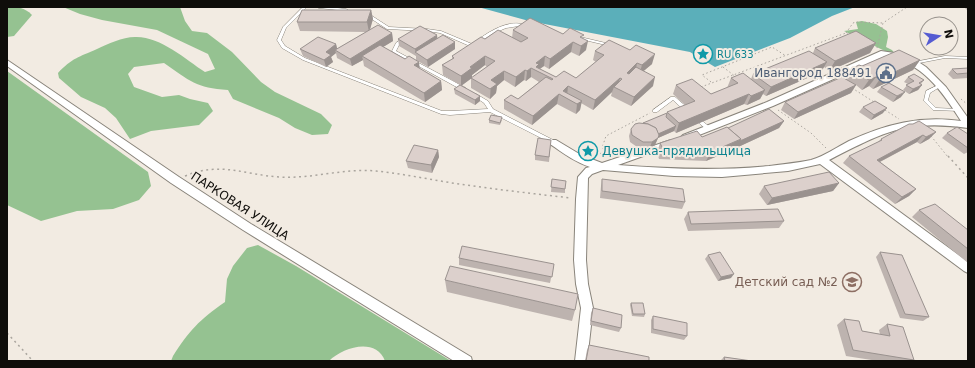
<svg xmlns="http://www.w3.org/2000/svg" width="975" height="368" viewBox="0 0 975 368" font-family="'DejaVu Sans',sans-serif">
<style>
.forest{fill:#95c291}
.water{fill:#5bafba}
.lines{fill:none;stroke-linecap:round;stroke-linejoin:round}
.lane-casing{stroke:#89847b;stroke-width:1}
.street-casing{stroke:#89847b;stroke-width:2}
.path-far1{stroke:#aaa59e;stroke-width:1;stroke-dasharray:1.5 2.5;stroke-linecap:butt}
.path{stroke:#aaa59e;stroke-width:1.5;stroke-dasharray:2 3.5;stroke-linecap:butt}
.lane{fill:#fff;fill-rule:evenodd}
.street{fill:#fff;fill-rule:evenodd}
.wall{fill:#bdb3af;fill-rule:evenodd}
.shaded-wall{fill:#9a928f}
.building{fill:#dcd0cc;stroke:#9a928f}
.labels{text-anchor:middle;stroke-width:4;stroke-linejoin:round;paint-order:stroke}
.far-culture-label{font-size:10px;fill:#0d838f;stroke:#f2ebe2;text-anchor:start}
.service-label{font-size:12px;fill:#4e5e75;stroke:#f2ebe2;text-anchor:end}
.culture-label{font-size:12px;fill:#0d838f;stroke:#f2ebe2;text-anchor:start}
.street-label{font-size:12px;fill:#0f0d0a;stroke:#f2ebe2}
.education-label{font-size:12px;fill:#785e54;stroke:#f2ebe2;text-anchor:end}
</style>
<rect width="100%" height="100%" fill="#f2ebe2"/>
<g class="forest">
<path d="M 7,7 C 18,7 24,7 32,15 L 14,36 L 7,37 Z"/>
<path d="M 63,7 L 180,7 L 185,21 L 192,31 L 207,33 L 232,52 L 261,82 L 275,92 L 321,114 L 332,125 L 328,134 L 312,135 L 295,128 L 279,118 L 233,99 L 228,90 C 196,88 190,81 164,63 L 134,67 L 128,74 L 134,87 L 162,97 L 179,95 L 190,99 L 208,103 L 213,111 L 199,125 L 151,131 L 130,139 L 116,118 L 105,108 L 81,97 L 59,78 L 58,73 C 72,58 79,57 97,49 C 108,44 122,37 135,37 C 160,36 185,59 205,72 L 215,69 L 208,54 L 157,30 L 102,20 L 80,14 Z"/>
<path d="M 862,21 L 876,24 L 887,31 L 888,37 L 886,47 L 892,50 L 895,54 L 889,53 L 844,31 L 858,29 L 856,22 Z"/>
<path d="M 7,71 L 148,172 L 151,186 L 139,200 L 113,209 L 77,211 L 41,221 L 7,205 Z"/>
<path d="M 258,245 L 296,266 L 451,361 L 385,361 C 376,337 343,347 329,361 L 171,361 L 173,356 C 189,331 199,320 225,302 L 227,279 L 233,266 L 247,248 Z"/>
</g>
<path class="water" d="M 478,7 L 855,7 L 832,16 L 790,38 L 715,67 L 690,52 L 529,21 Z"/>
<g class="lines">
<g class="lane-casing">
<g id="lane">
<path d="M 303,7 L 307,7 L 286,28 L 281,40 L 285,46 L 305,58 L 442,111 L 450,111 L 488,109 L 484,103 L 472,95 L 474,94 L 476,94 L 488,101 L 493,109 L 555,141 L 555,143 L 551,143 L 490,112 L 450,115 L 441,114 L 303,60 L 282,48 L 277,40 L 283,27 Z"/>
<path d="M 317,7 L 329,7 L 346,9 L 348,10 L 346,11 L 319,8 Z"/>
<path d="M 367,14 L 369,14 L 389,27 L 427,29 L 441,31 L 472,44 C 487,33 509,17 528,26 L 526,27 L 519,26 L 506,28 L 492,34 L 472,47 L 440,33 L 427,31 L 387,29 L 367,16 Z"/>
<path d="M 576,36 L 610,44 L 612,45 L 610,46 L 576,38 Z"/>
<path d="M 401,39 L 402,39 L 404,40 L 399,45 L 396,51 L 466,88 L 466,90 L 462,90 L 393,52 L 392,51 L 396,43 Z"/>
<path d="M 945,56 L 968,57 L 968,59 L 945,58 L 914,64 L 912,63 L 914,62 Z"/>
<path d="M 940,84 L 941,84 L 943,85 L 930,93 L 928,100 L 936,108 L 958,109 L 960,109 L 960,111 L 933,110 L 924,101 L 924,100 L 926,91 Z"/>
<path d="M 671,97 L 675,97 L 689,109 L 689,111 L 685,111 L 673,100 L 657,112 L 653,112 L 653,110 Z"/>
<path d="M 701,120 L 711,128 L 711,130 L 707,130 L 699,123 L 699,121 Z"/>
</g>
</g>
<g class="street-casing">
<g id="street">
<path d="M 881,51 L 901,54 L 914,59 L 926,67 L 946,87 L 963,111 L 968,118 L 968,128 C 906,119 882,133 829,160 L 968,262 L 968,273 L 964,271 L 820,164 L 788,171 L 722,177 L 674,176 L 603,170 L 592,174 L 588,178 L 586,260 L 588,284 L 593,308 L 587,361 L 575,361 L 581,308 L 576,284 L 574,260 L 576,199 L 578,177 L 586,168 L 590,167 C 575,162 563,153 550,144 L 548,142 L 550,140 L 556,140 L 581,155 L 602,163 L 671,140 L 674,141 L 676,143 L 674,145 L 618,165 C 668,169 718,171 769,166 C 783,164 797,163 811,160 C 825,156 837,147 849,141 C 886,124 920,115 961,121 C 942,91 922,62 885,56 L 773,106 L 689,139 L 683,139 L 681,137 L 683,135 L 767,102 Z"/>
<path d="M 7,60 L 179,177 L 251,224 L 471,357 L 472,361 L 454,361 L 243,230 L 171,183 L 7,66 Z"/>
</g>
</g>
<g class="path-far1">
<path d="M 846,33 L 853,23 L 856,22 L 883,23"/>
<path d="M 877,48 L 883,23 L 907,7"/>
<path d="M 723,67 L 736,77"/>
<path d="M 711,82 L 702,75 L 772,47 L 786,56"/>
<path d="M 701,87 L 846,33 L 849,35"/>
<path d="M 852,88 L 874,102"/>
<path d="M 961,99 L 968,105"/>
<path d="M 778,110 L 811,133 L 826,148"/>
<path d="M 885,110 L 899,119"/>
<path d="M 931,136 L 948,157"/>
<path d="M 592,154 L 606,153"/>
<path d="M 609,155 L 602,148 L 606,136 L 650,113"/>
</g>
<g class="path">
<path d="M 948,156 L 968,178"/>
<path d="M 185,176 C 221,161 244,175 280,177 C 312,179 344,168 376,171 C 406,174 436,181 466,185 C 501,190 536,194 571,198"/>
<path d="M 7,333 L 33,361"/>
</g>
<use href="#lane" class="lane"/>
<use href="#street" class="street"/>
</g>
<g class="wall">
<path d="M 964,7 L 968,7 L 968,11 Z"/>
<path d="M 371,10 L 373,19 L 370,30 L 392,33 L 393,41 L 383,47 L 441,81 L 442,90 L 425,102 L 364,66 L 363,60 L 352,66 L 337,58 L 336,53 L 331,57 L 333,62 L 326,67 L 303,56 L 300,49 L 336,44 L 337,49 L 366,32 L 300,31 L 297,22 Z"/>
<path d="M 513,30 L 563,34 L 583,39 L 586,50 L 579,56 L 571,52 L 549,69 L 544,66 L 540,69 L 556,77 L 576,78 L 596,62 L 593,60 L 595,51 L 652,64 L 643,71 L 653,86 L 631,106 L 611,96 L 612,92 L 593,110 L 581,103 L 580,110 L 576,114 L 557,104 L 532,125 L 504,109 L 504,100 L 518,99 L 539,82 L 531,77 L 526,81 L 524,80 L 515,87 L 504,80 L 497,86 L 496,93 L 490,99 L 471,88 L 471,78 L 461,86 L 480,96 L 480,101 L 475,105 L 455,94 L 454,89 L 460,85 L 443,75 L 442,65 L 452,59 L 452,56 L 485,39 L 512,38 ZM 485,65 L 487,67 L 472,78 L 472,75 Z"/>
<path d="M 438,38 L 455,42 L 455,49 L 428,67 L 416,60 L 416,56 L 399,46 L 398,39 Z"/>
<path d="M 876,43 L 870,53 L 829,71 L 824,67 L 821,72 L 766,96 L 763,94 L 760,99 L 747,105 L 744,104 L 676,133 L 674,131 L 658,138 L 655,145 L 649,149 L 640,149 L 630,142 L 629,136 L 631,129 L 685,105 L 673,94 L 676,85 L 711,94 L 727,88 L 731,78 L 751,79 L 753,74 L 813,53 L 815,48 Z"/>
<path d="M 920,60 L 913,70 L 873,89 L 869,86 L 862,90 L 856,85 L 851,93 L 794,119 L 781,110 L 785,102 L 845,78 L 851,69 L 862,66 Z"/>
<path d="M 968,68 L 968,78 L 953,79 L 948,74 L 952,69 Z"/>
<path d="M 908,77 L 924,80 L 921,84 L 922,85 L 918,90 L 909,94 L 903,90 L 908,84 L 904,82 Z"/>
<path d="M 881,87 L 901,97 L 893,102 L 877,92 Z"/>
<path d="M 863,107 L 883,113 L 871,120 L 859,112 Z"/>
<path d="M 489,120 L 502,120 L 500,125 L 489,123 Z"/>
<path d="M 784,121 L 779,128 L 736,148 L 706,161 L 659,159 L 657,152 L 660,143 L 702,137 L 728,128 Z"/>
<path d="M 936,132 L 929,139 L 920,144 L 917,142 L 880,162 L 916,189 L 909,196 L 895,204 L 843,163 L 849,156 L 878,142 L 881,139 Z"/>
<path d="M 947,133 L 968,134 L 968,152 L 964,154 L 942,138 Z"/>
<path d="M 551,140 L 549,162 L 535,160 L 535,155 Z"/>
<path d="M 438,150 L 439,157 L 432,173 L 408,168 L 406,161 Z"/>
<path d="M 552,179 L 565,189 L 565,193 L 551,192 Z"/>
<path d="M 602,179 L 685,202 L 682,209 L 600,198 L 601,186 Z"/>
<path d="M 839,183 L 833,191 L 767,205 L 759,194 L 764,186 Z"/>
<path d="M 919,210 L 968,230 L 968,263 L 912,217 Z"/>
<path d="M 688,212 L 784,221 L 779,228 L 688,231 L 684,219 Z"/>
<path d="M 880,252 L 929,317 L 923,321 L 900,318 L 876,257 Z"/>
<path d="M 708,255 L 731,278 L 718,281 L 705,259 Z"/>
<path d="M 459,258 L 554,264 L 550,283 L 459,265 Z"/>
<path d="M 445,280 L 575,310 L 572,321 L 447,292 Z"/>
<path d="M 631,303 L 645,314 L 644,317 L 632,316 L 630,305 Z"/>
<path d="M 593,308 L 621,328 L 619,332 L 590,325 L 591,313 Z"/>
<path d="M 653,316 L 687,336 L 684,340 L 651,333 L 651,320 Z"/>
<path d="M 844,319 L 862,331 L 880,334 L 879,330 L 887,324 L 914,360 L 913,361 L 878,361 L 846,356 L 837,325 Z"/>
<path d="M 589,345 L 649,361 L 585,361 L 587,350 Z"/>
<path d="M 724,357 L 752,361 L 720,361 Z"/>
</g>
<g class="shaded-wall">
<path d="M 371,10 L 373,19 L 369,32 L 367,22 Z"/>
<path d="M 392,33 L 393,41 L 365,58 L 362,56 L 363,60 L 352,66 L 350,59 Z"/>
<path d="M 437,35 L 438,43 L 416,53 L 415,49 Z"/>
<path d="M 588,41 L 586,50 L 579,56 L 581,46 Z"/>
<path d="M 455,42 L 455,49 L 428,67 L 427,60 Z"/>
<path d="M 573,42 L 571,52 L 549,69 L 550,59 Z"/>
<path d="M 876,43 L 870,53 L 829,71 L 835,61 Z"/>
<path d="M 336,44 L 338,52 L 335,50 L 336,53 L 331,57 L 333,62 L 326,67 L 324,60 L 326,52 Z"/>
<path d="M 655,54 L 652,64 L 639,75 L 642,65 Z"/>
<path d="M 485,56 L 485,65 L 472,75 L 472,78 L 461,86 L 461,76 L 470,67 Z"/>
<path d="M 545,56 L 544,66 L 538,70 L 535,70 L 536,63 Z"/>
<path d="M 920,60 L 913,70 L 873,89 L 880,79 Z"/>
<path d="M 419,62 L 420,71 L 414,65 Z"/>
<path d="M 827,62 L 821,72 L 766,96 L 771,87 Z"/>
<path d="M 637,63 L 635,73 L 624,82 L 627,73 Z"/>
<path d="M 531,68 L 531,77 L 526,81 L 527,71 Z"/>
<path d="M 525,70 L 524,80 L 515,87 L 516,77 Z"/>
<path d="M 504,71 L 504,80 L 497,86 L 496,93 L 490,99 L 491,80 Z"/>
<path d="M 655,77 L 653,86 L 631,106 L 634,97 Z"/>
<path d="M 876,77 L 869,86 L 862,90 L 869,80 Z"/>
<path d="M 620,78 L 618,87 L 614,87 L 612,92 L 593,110 L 595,100 Z"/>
<path d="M 441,81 L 442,90 L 425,102 L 424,93 Z"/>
<path d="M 856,85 L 851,93 L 794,119 L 798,112 Z"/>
<path d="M 922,85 L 918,90 L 909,94 L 913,89 Z"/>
<path d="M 568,86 L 567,96 L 563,91 Z"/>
<path d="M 765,90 L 760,99 L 747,105 L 751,96 Z"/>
<path d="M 905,92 L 901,97 L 893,102 L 897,96 Z"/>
<path d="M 559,94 L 557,104 L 532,125 L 533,116 Z"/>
<path d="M 749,94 L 744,104 L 676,133 L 679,123 Z"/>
<path d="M 480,96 L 480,101 L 475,105 L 475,100 Z"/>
<path d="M 582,101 L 580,110 L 576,114 L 577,104 Z"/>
<path d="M 887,108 L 883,113 L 871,120 L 874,115 Z"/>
<path d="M 784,121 L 779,128 L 736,148 L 706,161 L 711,152 Z"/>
<path d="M 676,126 L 674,131 L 658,138 L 655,145 L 649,149 L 652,142 L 657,134 Z"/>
<path d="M 936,132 L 929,139 L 920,144 L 926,137 Z"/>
<path d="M 923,135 L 917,142 L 870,167 L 877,160 Z"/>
<path d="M 438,150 L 439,157 L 432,173 L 431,165 Z"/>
<path d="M 839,183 L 833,191 L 767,205 L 772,198 Z"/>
<path d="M 916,189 L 909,196 L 895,204 L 902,197 Z"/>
<path d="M 734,274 L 731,278 L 718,281 L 721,277 Z"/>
</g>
<g class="building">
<path d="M 302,10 L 371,10 L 367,22 L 297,22 Z"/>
<path d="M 530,18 L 563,34 L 570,28 L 584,35 L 580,37 L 588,41 L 581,46 L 573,42 L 550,59 L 545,56 L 536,63 L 539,64 L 536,67 L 556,77 L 564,71 L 576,78 L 604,55 L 595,51 L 609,40 L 630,50 L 636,45 L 655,54 L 642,65 L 637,63 L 627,73 L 629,74 L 636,67 L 655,77 L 634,97 L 614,87 L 622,79 L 620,78 L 595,100 L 568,86 L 563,91 L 582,101 L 577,104 L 559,94 L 533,116 L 504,100 L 511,95 L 518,99 L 546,77 L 552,80 L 553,79 L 531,68 L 527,71 L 525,70 L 516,77 L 504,71 L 491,80 L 497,84 L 490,89 L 471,78 L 495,61 L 485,56 L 470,67 L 472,68 L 461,76 L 442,65 L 454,58 L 452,56 L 481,37 L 485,39 L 498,30 L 521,42 L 528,38 L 513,30 Z"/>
<path d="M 378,25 L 392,33 L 350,59 L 335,50 Z"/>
<path d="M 420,26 L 437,35 L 415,49 L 398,39 Z"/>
<path d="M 856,31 L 876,43 L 835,61 L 815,48 Z"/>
<path d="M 443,35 L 455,42 L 427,60 L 415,52 Z"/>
<path d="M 318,37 L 336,44 L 326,52 L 331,55 L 324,60 L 300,49 Z"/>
<path d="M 380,45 L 405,59 L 409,56 L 419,62 L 414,65 L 441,81 L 424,93 L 362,56 Z"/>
<path d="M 899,50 L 920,60 L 880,79 L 876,77 L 869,80 L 851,69 L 859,65 L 862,66 Z"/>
<path d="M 809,51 L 827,62 L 771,87 L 753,74 Z"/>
<path d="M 968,68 L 968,73 L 957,74 L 952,69 Z"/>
<path d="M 743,73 L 765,90 L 751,96 L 749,94 L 679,123 L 667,112 L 695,101 L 676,85 L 692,79 L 711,94 L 738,83 L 731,78 Z"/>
<path d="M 914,74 L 924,80 L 919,83 L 922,85 L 913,89 L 906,85 L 914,81 L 908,77 Z"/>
<path d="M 842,77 L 856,85 L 798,112 L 785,102 Z"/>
<path d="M 889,83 L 905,92 L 897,96 L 881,87 Z"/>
<path d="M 460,85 L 480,96 L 475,100 L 454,89 Z"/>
<path d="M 875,101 L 887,108 L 874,115 L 863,107 Z"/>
<path d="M 769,109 L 784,121 L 740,141 L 741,139 L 728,128 Z"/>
<path d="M 667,113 L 666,117 L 676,126 L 658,134 L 656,128 L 648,124 L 643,123 Z"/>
<path d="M 491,115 L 502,117 L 500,123 L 489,120 Z"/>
<path d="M 919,121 L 936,132 L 926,137 L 923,135 L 877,160 L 916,189 L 902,197 L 849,156 L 882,140 L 881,139 L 909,124 L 913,124 Z"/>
<path d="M 639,123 L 648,124 L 656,128 L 659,135 L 658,138 L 652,142 L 643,142 L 632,135 L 631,129 L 635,124 Z"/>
<path d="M 727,127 L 741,139 L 711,152 L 663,149 L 660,143 L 697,131 L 702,137 Z"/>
<path d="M 957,127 L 968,134 L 968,148 L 947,133 Z"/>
<path d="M 538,138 L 551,140 L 549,157 L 535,155 Z"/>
<path d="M 414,145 L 438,150 L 431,165 L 406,161 Z"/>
<path d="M 829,172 L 839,183 L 772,198 L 764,186 Z"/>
<path d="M 552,179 L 566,181 L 565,189 L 551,187 Z"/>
<path d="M 602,179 L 683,189 L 685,202 L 602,191 Z"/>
<path d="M 935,204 L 968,230 L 968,249 L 919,210 Z"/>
<path d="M 778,209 L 784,221 L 691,224 L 688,212 Z"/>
<path d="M 462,246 L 554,264 L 552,277 L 459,258 Z"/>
<path d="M 720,252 L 734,274 L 721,277 L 708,255 Z"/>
<path d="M 880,252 L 902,255 L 929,317 L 905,314 Z"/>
<path d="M 450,266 L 578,294 L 575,310 L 445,280 Z"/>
<path d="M 631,303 L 643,303 L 645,314 L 633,314 Z"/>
<path d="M 593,308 L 622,315 L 621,328 L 591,321 Z"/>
<path d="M 653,316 L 687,323 L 687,336 L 653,329 Z"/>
<path d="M 844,319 L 859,321 L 862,331 L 890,336 L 887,324 L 903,327 L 914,360 L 853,350 Z"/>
<path d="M 589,345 L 649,357 L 649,361 L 586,361 Z"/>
<path d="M 724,357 L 752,361 L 725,361 Z"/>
</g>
<defs>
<g id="sight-ring" transform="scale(1)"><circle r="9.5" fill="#f2ebe2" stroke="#0f9aa8" stroke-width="1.5"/><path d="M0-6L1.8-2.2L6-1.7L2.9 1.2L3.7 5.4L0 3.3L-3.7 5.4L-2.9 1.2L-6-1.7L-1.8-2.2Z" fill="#0f9aa8"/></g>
<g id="civic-ring" transform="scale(1)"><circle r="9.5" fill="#f2ebe2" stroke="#5c6f8a" stroke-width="1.5"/><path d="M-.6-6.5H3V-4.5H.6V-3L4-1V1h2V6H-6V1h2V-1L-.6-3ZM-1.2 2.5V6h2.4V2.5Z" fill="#5c6f8a"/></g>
<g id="school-ring" transform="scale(1)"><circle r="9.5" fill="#f2ebe2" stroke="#8d6e63" stroke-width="1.5"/><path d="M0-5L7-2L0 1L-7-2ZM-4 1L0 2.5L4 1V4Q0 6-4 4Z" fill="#8d6e63"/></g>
</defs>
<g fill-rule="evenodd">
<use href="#sight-ring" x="703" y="54"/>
<use href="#civic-ring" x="886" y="73"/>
<use href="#sight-ring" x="588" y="151"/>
<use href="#school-ring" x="852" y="282"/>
</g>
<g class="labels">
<g class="far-culture-label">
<text x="717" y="58">RU 633</text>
</g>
<g class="service-label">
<text x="872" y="77">Ивангород 188491</text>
</g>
<g class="culture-label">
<text x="602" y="155">Девушка-прядильщица</text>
</g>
<g class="street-label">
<text transform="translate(240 206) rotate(33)" y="4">ПАРКОВАЯ УЛИЦА</text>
</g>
<g class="education-label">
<text x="838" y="286">Детский сад №2</text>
</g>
</g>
<rect width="975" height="368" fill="none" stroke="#0f0d0a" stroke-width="16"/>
<g transform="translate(939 36) rotate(78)"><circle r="19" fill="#f2ebe2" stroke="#97928c"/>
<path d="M0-3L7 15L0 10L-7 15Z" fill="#555bd2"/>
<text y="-6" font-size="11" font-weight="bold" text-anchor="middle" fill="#0f0d0a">N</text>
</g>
</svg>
